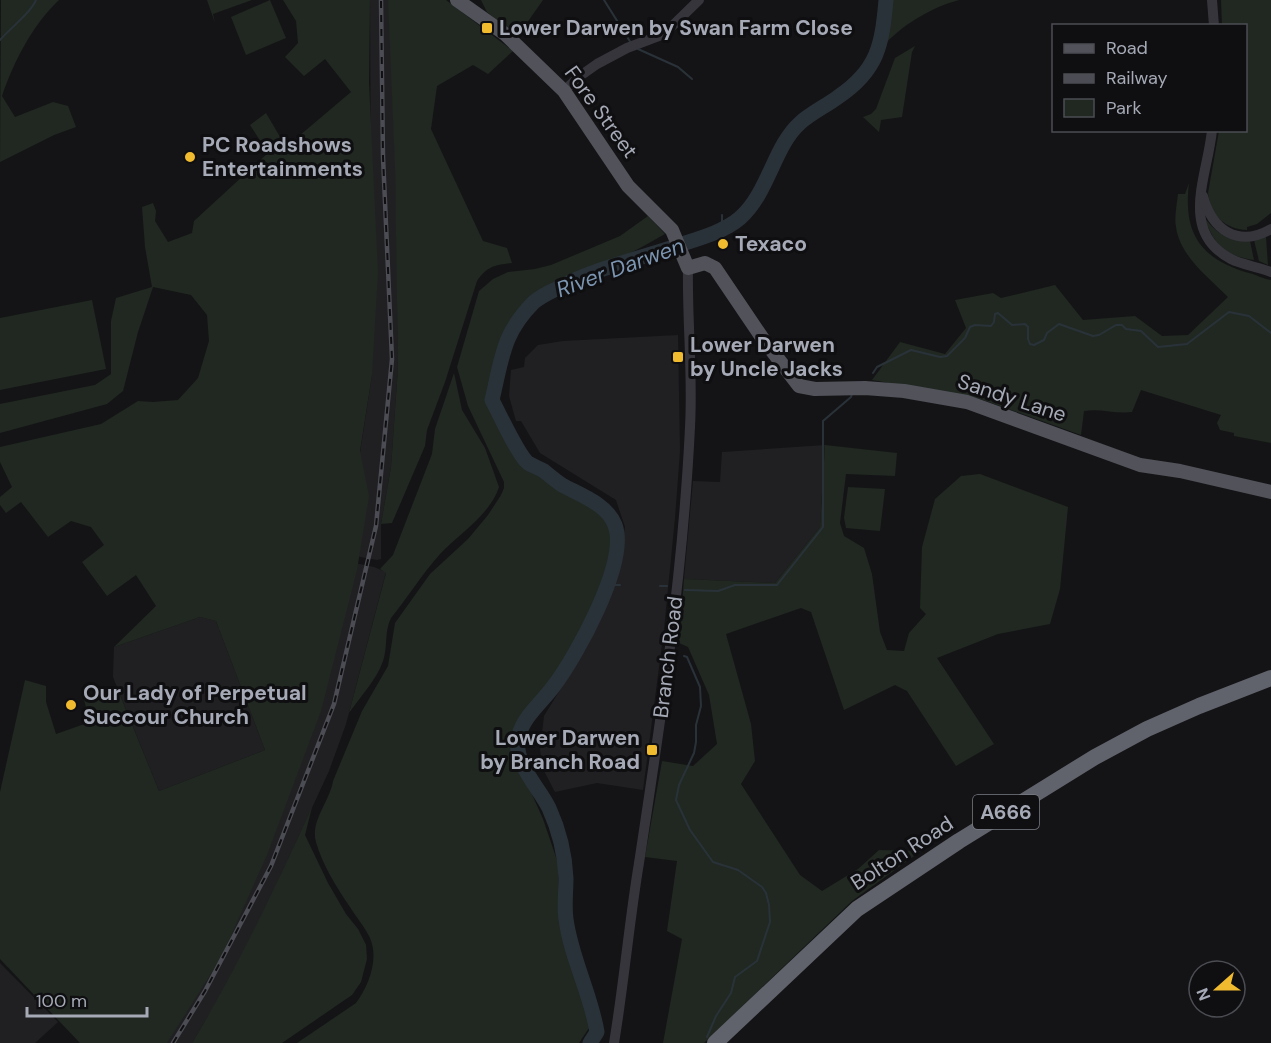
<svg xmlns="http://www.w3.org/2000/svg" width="1271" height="1043" viewBox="0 0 1271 1043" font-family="'DM Sans',sans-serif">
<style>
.built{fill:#202023}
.green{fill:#202821}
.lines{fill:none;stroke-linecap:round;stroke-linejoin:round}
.stream{stroke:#2a3239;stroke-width:2}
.river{stroke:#2a3239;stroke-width:15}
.minor{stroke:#35353b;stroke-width:10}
.major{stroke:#51525a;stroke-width:14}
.highway{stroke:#61636c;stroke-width:16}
.rail-casing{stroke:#4c4d54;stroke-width:4.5}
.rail{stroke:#0f0f11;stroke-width:2;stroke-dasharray:7;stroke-linecap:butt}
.poi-dot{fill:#f1bb30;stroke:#0f0f11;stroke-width:2}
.labels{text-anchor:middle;stroke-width:6;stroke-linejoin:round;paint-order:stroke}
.shield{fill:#0f0f11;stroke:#787c84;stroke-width:1.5}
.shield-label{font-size:20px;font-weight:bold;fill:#a5aab6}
.poi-label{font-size:21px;font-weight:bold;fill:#a5aab6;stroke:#0f0f11;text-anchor:start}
.street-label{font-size:21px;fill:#a5aab6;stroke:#0f0f11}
.water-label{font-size:22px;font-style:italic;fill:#7c95b1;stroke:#0f0f11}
</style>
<rect width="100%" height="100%" fill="#141416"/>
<g class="built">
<path d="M 370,0 L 392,0 L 397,256 L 398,367 L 391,467 L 381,524 L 381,559 L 377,560 L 350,555 L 360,453 L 372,375 Z"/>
<path d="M 678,335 L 680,451 L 675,518 L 664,629 L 643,790 L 597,783 L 555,792 L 543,769 L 540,750 L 544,716 L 576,664 L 614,588 L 625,527 L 616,500 L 540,453 L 521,421 L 516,421 L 509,396 L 511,370 L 524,367 L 525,358 L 538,345 L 563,341 Z"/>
<path d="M 825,445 L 820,527 L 775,583 L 684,579 L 693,481 L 720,482 L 722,452 Z"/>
<path d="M 355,563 L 374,567 L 386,572 L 346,724 L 329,771 L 256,929 L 221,995 L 192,1043 L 158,1043 Z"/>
<path d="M 200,617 L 216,621 L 265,750 L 159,791 L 113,677 L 114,647 Z"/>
<path d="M 0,963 L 58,1022 L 35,1043 L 0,1043 Z"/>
</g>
<g class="green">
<path d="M 1,0 L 59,0 C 33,24 13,63 2,96 L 15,117 L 53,102 L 68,106 L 76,127 L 54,135 L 0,162 Z"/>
<path d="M 207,0 L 252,0 L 213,14 L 215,23 Z"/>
<path d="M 270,0 L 286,38 L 246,55 L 231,17 Z"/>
<path d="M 283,0 L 370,0 L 369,82 L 378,273 L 372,375 L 360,451 L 369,496 L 357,570 L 321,711 L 267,855 L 221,958 L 167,1043 L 80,1043 L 0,959 L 0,792 L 25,680 L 46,686 L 46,702 L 56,734 L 90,722 L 84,700 L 118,690 L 159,791 L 265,750 L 216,621 L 200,617 L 114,647 L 156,606 L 136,575 L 107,596 L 82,562 L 104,545 L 91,527 L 71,521 L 48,537 L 21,502 L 6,513 L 0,505 L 0,497 L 12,487 L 0,462 L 0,447 L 101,424 L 138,401 L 153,402 L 178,400 L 198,378 L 209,341 L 207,315 L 191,295 L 153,287 L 138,332 L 123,391 L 107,404 L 0,433 L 0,404 L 95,385 L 111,374 L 111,321 L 116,298 L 152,287 L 145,247 L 142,207 L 153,203 L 156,211 L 155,221 L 168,242 L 192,233 L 194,221 L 268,153 L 250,125 L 266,113 L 286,147 L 351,92 L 325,59 L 304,76 L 285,57 L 298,43 L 296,21 Z"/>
<path d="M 388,0 L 446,0 L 513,51 L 488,74 L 473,65 L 437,86 L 431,129 L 483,241 L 507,248 L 512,263 C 495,265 487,266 477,281 L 445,382 L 427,430 L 425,446 L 392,523 L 381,524 L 391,467 L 398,367 L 395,168 Z"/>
<path d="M 481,0 L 543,0 L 517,37 L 487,12 Z"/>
<path d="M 890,0 L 959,0 C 933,7 905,23 886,43 Z"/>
<path d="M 1221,0 L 1271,0 L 1271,213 L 1257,224 L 1247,227 L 1247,230 C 1225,229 1211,216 1208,193 L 1219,131 L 1246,130 L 1246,26 L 1222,25 Z"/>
<path d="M 915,46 L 912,52 L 902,117 L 881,120 L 879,132 L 863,117 L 871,114 L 876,109 L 895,58 Z"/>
<path d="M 1189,183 C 1183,233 1200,259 1249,273 C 1257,275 1263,279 1271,280 L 1271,443 L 1234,436 L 1234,433 L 1220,430 L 1217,423 L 1221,415 L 1141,390 L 1132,412 C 1115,414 1100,408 1084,411 L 1081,435 L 980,399 L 872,380 L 900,342 L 945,354 L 966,328 L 955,300 L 993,293 L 1001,298 L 1055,285 L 1083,320 L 1135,316 L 1162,336 L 1188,335 L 1228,297 C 1208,277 1180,256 1176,227 C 1174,217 1177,204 1178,194 L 1185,194 Z"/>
<path d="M 648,216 L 665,234 C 649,243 633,253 616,259 C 568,276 530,281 507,333 C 499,355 495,378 490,400 L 524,463 L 586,500 L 608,519 L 612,529 L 614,543 L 611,561 L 573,651 L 529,709 L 518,729 L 515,744 L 517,761 L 543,819 L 558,863 L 560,924 L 566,950 L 584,997 L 591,1025 L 579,1043 L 297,1043 L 356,1003 C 369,985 379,959 370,938 C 365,927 356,917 350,907 C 337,888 322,864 316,842 C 310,821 330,801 333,781 L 362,711 L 388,666 L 395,623 L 430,574 L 468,539 L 488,515 L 501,495 L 504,488 L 504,482 L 468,406 L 457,367 L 479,291 L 493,279 L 508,272 L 535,269 L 551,265 L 620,236 Z"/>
<path d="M 1204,217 C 1218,236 1228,238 1250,241 L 1254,260 C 1224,256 1214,244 1204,217 Z"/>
<path d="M 1266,237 L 1268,265 L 1259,261 L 1254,240 Z"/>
<path d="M 92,300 L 106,369 L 0,390 L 0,318 Z"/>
<path d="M 454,373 L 462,410 L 485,448 L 499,487 C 490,515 459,534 440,554 C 422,574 408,597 391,618 C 384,632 388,647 383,661 C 377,679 360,697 349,713 L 386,573 L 380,569 L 393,555 L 432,454 L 435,429 Z"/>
<path d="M 825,445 L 897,453 L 895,476 L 846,474 L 840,523 L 844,536 L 864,548 L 872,574 L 880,632 L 887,650 L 904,651 L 909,633 L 926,614 L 920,608 L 922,547 L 935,499 L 961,476 L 980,474 L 1068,507 L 1060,589 L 1050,624 L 998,634 L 937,658 L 994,744 L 956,766 L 907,691 L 895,685 L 844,710 L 811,612 L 801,608 L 726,634 L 751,724 L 755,761 L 741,784 L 800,875 L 822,891 L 858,869 L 879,850 L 921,851 L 852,901 L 704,1043 L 663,1043 L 682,939 L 667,931 L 677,861 L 645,857 L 662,761 L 693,766 L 717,744 L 709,695 L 688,647 L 679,643 L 684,579 L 775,583 L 820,527 Z"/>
<path d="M 848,487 L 885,489 L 880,531 L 846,528 L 844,518 Z"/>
<path d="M 312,807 L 305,835 L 328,883 L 346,914 L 358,929 L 366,945 L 367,959 L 361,982 L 352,995 L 282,1043 L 192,1043 C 238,967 275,888 312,807 Z"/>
</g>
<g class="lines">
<g class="stream">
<path d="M 604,0 L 631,43"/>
<path d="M 0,40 C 10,28 31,13 36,0"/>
<path d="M 638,49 L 678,67 L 692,79"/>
<path d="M 722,215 L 722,229"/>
<path d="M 873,373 L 877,367 L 911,350 L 940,357 L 947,356 L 965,338 L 970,327 L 975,325 L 991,326 L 994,322 L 995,314 L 998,313 L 1012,325 L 1025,324 L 1028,327 L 1028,339 L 1030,344 L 1034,345 L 1044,340 L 1047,333 L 1059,324 L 1093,336 L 1099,335 L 1116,325 L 1122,325 L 1126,329 L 1141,331 L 1158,347 L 1187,344 L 1229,312 L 1249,316 L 1271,333"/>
<path d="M 607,585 L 620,585"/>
<path d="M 660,586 L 667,586"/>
<path d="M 685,590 L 718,591 L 735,585 L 777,585 L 823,527 L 823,421 L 851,397 L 852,394"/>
<path d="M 684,656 L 687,657 L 700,687 L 701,706 L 696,725 L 696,742 L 694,753 L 679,785 L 676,800 L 690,830 L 713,862 L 738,870 L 762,887 L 766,893 L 769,905 L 770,922 L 757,961 L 735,977 L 731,993 L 716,1016 L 707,1037"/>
</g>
<path class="river" d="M 590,1043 L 597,1032 C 591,994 571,958 566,919 C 564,906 566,892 566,878 C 565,855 559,830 549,808 C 539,787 511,761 519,735 C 524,716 542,702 553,687 C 576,657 629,562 615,525 C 607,504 580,495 562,485 C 556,481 550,476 544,471 C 539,468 533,466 528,463 C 518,455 499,413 492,400 C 497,380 500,358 508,339 C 514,325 524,312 534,302 C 540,297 548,293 554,290 C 594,268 640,259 682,244 C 701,238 725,231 740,218 C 768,194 774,146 800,123 C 811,113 826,106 838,97 C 878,70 882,45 886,0"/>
<g class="minor">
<path d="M 1212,0 L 1214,26"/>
<path d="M 564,91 L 580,76 L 597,64 L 627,48 L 664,34 L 699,0"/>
<path d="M 1212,130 C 1208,175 1178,231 1231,259 C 1243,265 1258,267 1271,272"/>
<path d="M 1203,196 C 1212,230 1238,248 1271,229"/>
<path d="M 614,1043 C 624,983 629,923 639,863 C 661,719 683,573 690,427 C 693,374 687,321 688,268"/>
</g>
<path class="major" d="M 457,0 L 505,34 L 564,91 L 628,186 L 672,230 L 688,268 L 705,263 L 715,268 L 763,339 L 799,386 L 815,389 L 865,388 L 904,391 L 967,402 L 1140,465 L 1180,471 L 1271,492"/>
<path class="highway" d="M 715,1043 L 857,909 L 959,841 L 1095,757 L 1147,729 L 1199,706 L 1271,678"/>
<g class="rail-casing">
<path id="rail" d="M 173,1043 L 205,991 L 271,866 L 334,704 L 376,526 L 392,359 L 383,157 L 381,0"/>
</g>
<use href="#rail" class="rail"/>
</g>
<g class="poi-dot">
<rect x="481" y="22" width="12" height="12" rx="3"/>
<circle cx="190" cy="157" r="6"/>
<circle cx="723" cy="244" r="6"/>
<rect x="672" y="351" width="12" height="12" rx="3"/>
<circle cx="71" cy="705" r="6"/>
<rect x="646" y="744" width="12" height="12" rx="3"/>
</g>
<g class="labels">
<rect class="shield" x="973" y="795" width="66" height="34" rx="4.5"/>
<g class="shield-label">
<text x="1006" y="819">A666</text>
</g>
<g class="poi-label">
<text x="499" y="35">Lower Darwen by Swan Farm Close</text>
<text x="202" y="152">PC Roadshows<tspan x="202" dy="24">Entertainments</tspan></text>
<text x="735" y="251">Texaco</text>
<text x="690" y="352">Lower Darwen<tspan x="690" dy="24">by Uncle Jacks</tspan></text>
<text x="83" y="700">Our Lady of Perpetual<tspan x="83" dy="24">Succour Church</tspan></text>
<text x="640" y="745" text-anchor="end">Lower Darwen<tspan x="640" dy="24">by Branch Road</tspan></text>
</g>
<g class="street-label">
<text transform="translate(601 112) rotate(54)" y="7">Fore Street</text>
<text transform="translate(1012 398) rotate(18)" y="7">Sandy Lane</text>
<text transform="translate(668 657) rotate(-83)" y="7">Branch Road</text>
<text transform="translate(902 853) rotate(-33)" y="7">Bolton Road</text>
</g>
<g class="water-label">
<text transform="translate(620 267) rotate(-20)" y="8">River Darwen</text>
</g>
</g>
<rect x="1052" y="24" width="195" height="108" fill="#0f0f11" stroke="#4b4d53" stroke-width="1.5"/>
<rect x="1064" y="44" width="30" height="9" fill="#51525a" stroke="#4b4d53" stroke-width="1.5"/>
<text x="1106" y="54" font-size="18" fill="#a5aab6">Road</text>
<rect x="1064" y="74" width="30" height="9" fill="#4c4d54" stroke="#4b4d53" stroke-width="1.5"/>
<text x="1106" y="84" font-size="18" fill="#a5aab6">Railway</text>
<rect x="1064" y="99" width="30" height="18" fill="#202821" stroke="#4b4d53" stroke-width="1.5"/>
<text x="1106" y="114" font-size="18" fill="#a5aab6">Park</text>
<g transform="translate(1217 989) rotate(249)"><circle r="28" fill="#0f0f11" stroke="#4b4d53" stroke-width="1.5"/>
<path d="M0-4.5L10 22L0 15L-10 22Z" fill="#f1bb30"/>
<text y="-9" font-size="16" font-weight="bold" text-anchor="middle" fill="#a5aab6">N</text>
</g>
<path d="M27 1007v9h120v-9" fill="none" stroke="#a5aab6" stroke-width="3"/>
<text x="36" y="1007" font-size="18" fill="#a5aab6" stroke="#0f0f11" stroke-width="4.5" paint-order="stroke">100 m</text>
</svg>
